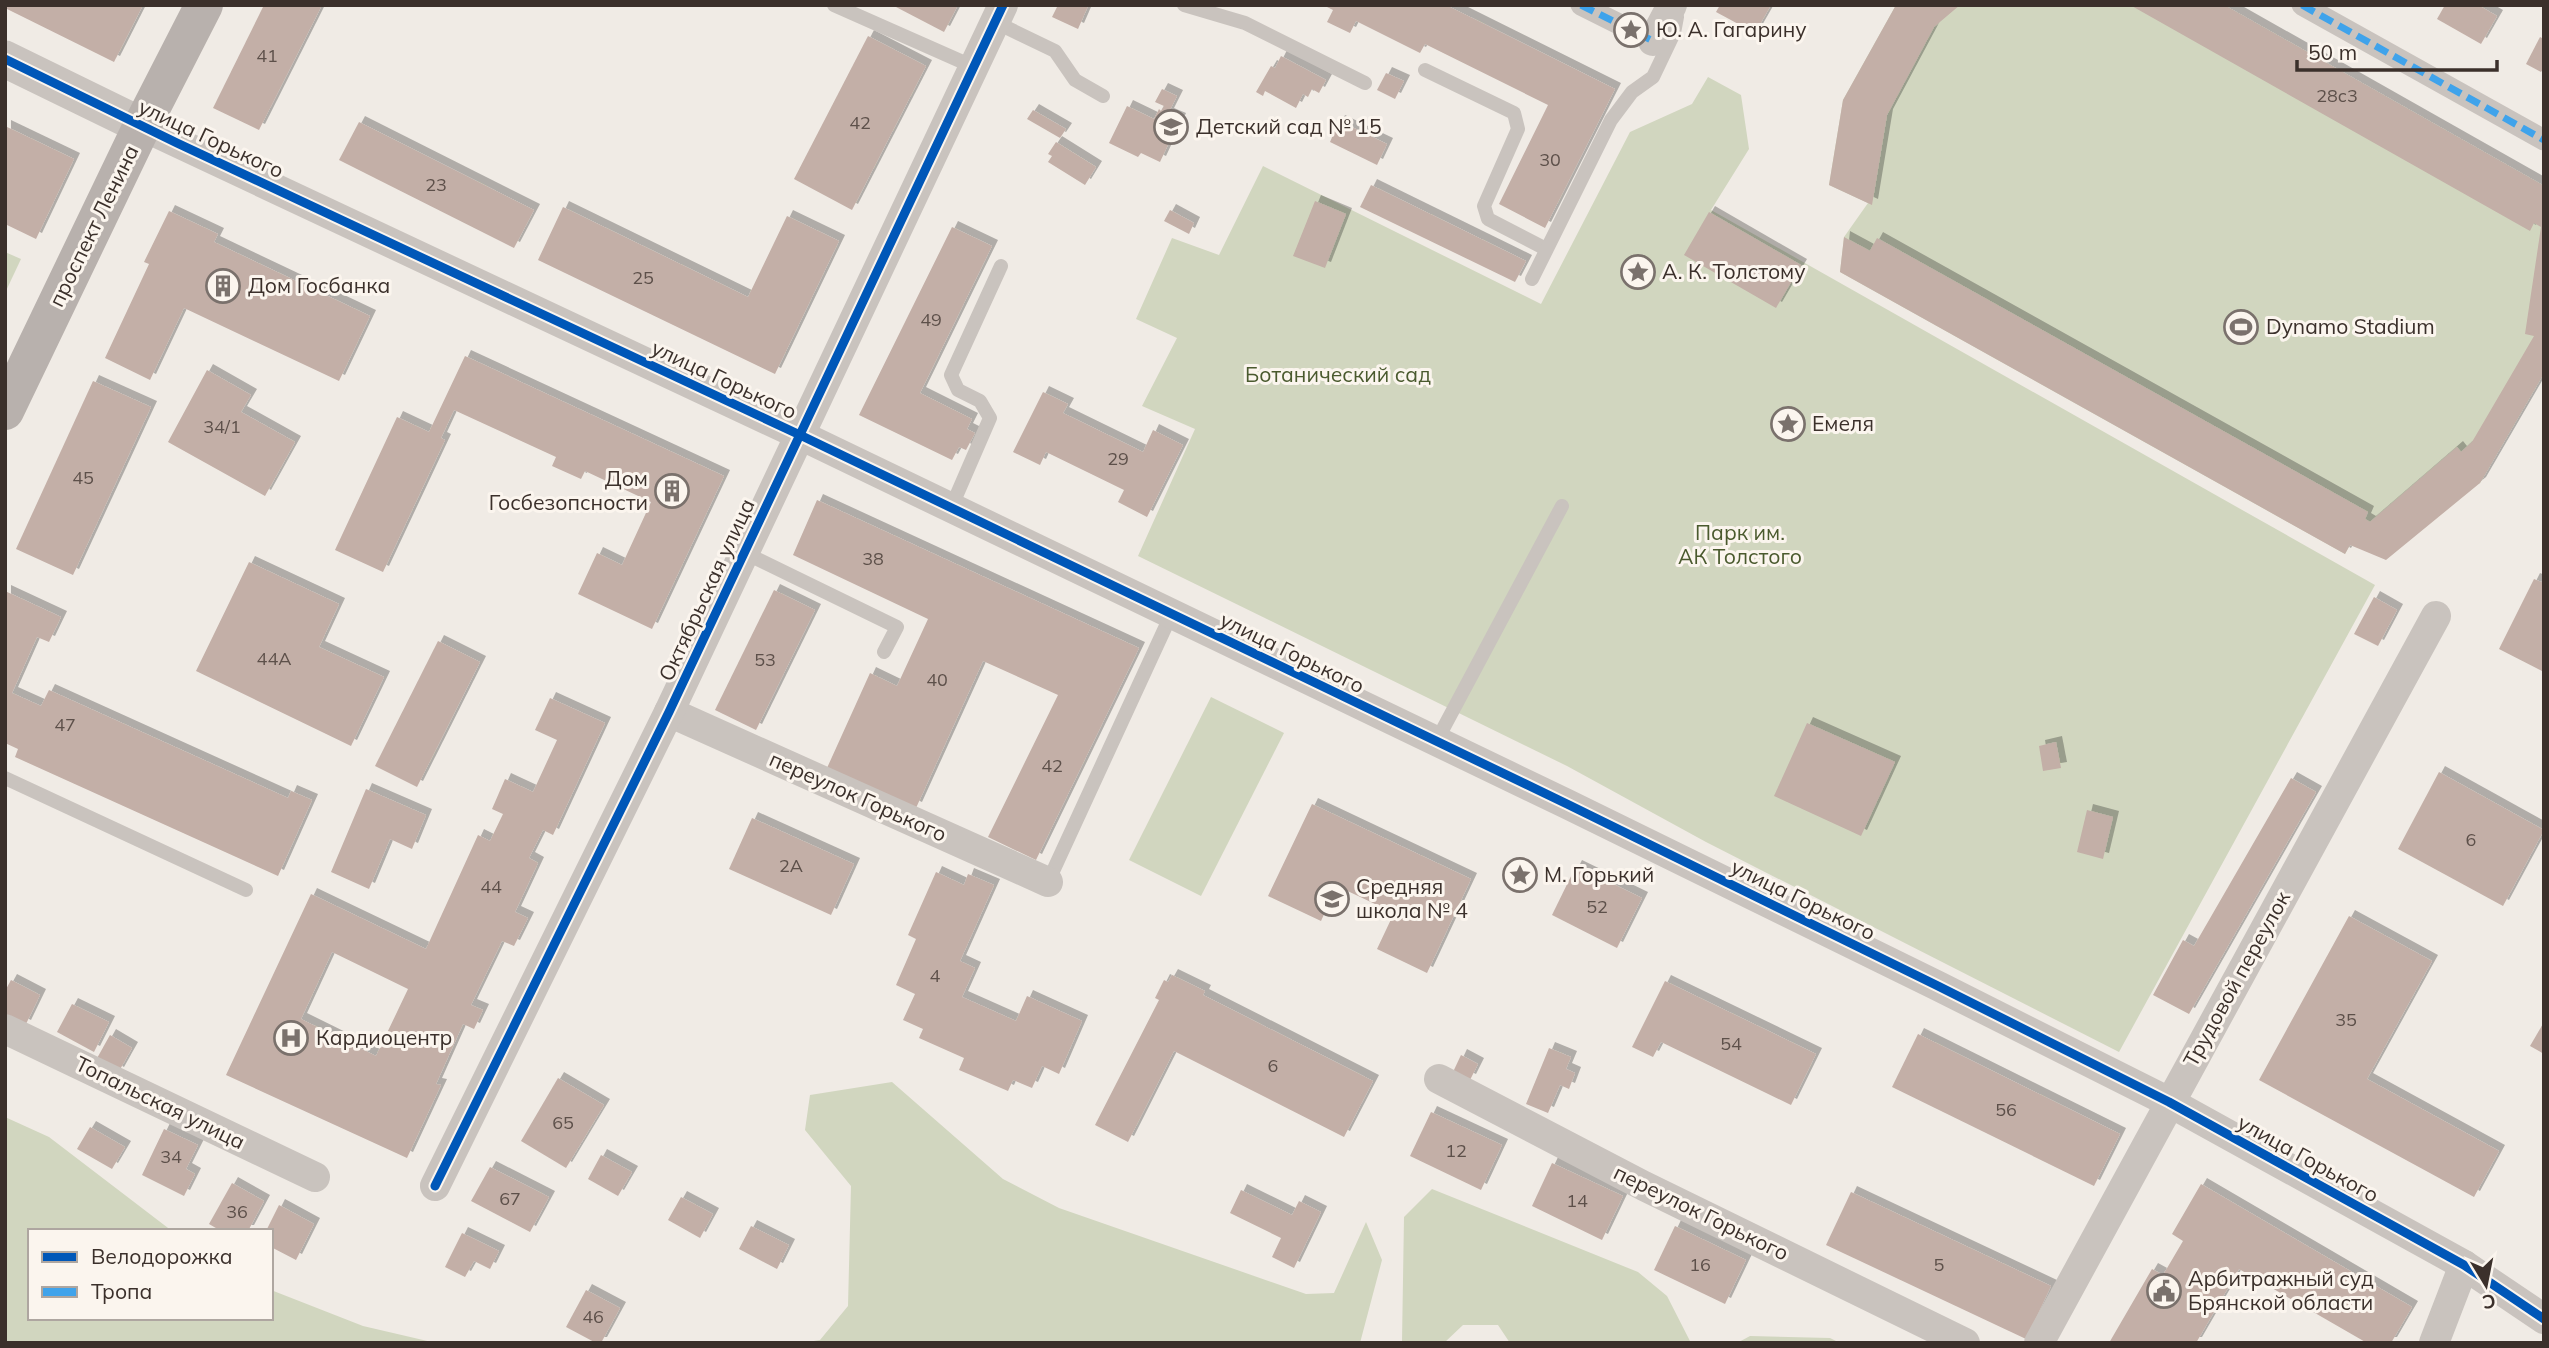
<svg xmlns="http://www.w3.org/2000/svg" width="2549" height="1348" viewBox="0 0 2549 1348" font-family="Mulish,sans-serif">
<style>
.green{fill:#d1d6bf}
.building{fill:#c3afa7;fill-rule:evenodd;filter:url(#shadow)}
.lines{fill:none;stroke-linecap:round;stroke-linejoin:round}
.service{stroke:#c9c3be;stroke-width:14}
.pedestrian{stroke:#c9c3be;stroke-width:21}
.minor{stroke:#c9c3be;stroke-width:30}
.tertiary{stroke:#c9c3be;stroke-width:37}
.primary{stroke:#b8b1ad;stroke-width:38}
.quiet{stroke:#3fa3eb;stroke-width:7;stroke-dasharray:14 7;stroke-linecap:butt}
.cycleway-casing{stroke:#fbf5ee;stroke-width:13}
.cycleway{stroke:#0057b8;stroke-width:9}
.labels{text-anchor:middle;stroke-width:6;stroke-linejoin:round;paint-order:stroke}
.number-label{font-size:18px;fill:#5d504a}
.poi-label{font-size:21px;fill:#3b302b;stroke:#fbf5ee;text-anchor:start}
.street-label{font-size:21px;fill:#3b302b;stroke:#fbf5ee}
.park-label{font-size:21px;fill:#4a5a2e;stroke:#fbf5ee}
</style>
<defs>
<filter id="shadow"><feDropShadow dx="6" dy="-6" stdDeviation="0" flood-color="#0004"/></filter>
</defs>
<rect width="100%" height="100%" fill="#f0ebe5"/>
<g class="green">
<path d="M 1896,5 L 2224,5 L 2544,186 L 2544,373 L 2480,483 L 2350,545 L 2345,554 L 1840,272 L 1844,237 L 1868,203 L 1829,185 L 1843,100 Z"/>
<path d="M 1708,77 L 1741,95 L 1749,149 L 1711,210 L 2375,585 L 2119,1052 L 1706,842 L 1567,766 L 1138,556 L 1195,429 L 1142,406 L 1177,338 L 1136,319 L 1172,238 L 1219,255 L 1263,166 L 1541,304 L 1630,132 L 1692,104 Z"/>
<path d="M 5,252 L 21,259 L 5,293 Z"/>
<path d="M 1211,697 L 1284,733 L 1201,896 L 1129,860 Z"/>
<path d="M 892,1082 L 1003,1179 L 1059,1208 L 1306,1294 L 1334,1293 L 1366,1222 L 1382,1260 L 1360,1343 L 801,1343 L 820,1340 L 848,1306 L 851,1186 L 805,1130 L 810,1095 Z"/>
<path d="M 5,1117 L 49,1137 L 172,1231 L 30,1231 L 30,1318 L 271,1318 L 271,1290 L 363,1326 L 436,1343 L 5,1343 Z"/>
<path d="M 1432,1189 L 1638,1272 L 1667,1296 L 1691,1343 L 1510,1343 L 1498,1325 L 1463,1325 L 1444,1343 L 1402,1342 L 1404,1217 Z"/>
<path d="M 1750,1336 L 1830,1338 L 1840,1343 L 1737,1343 Z"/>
</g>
<g class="building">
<path d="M 5,5 L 143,5 L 114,62 L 5,8 Z"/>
<path d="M 264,5 L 322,5 L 259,130 L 213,108 Z"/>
<path d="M 897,5 L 958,5 L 944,32 L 896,7 Z"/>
<path d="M 1058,5 L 1088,6 L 1078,29 L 1052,17 Z"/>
<path d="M 1323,5 L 1446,5 L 1615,89 L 1545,228 L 1499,204 L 1548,105 L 1425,44 L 1420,53 L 1356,21 L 1350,33 L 1327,22 L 1333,10 Z"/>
<path d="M 1720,5 L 1771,5 L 1755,33 L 1716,12 Z"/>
<path d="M 1896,5 L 1960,5 L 1934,27 L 1887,115 L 1872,205 L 1829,185 L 1843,100 Z"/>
<path d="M 2130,5 L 2224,5 L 2544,186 L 2544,373 L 2480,483 L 2386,560 L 2350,545 L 2345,554 L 1840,272 L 1844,237 L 1870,251 L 1877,238 L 2368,512 L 2365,519 L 2370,522 L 2457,447 L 2461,452 L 2472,442 L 2534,336 L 2525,334 L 2541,227 L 2534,223 L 2530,231 Z"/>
<path d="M 2445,5 L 2478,5 L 2497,16 L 2481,44 L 2437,19 Z"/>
<path d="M 868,36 L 926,66 L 852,210 L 794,179 Z"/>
<path d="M 2540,37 L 2544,39 L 2544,68 L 2541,72 L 2526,64 Z"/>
<path d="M 1281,56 L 1326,80 L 1319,93 L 1312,89 L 1308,97 L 1303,94 L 1296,108 L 1265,91 L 1263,96 L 1256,92 L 1271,66 L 1275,68 Z"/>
<path d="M 1386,73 L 1404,81 L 1395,99 L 1377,90 Z"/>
<path d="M 1162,89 L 1177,96 L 1168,114 L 1180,119 L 1160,162 L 1141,153 L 1138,157 L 1109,143 L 1127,106 L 1154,119 L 1159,109 L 1161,111 L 1164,106 L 1155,102 Z"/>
<path d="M 1033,110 L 1066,129 L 1060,138 L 1027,119 Z"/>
<path d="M 1339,121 L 1387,144 L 1377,165 L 1330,142 Z"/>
<path d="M 359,122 L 534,210 L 514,248 L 339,160 Z"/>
<path d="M 5,126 L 74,159 L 36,239 L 5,224 Z"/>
<path d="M 1056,142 L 1096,167 L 1085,185 L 1048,162 L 1052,156 L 1048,154 Z"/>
<path d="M 1371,185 L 1526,261 L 1515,282 L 1360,207 Z"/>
<path d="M 1315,201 L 1346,214 L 1325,268 L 1293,256 Z"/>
<path d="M 563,207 L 748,297 L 787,216 L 839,241 L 775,374 L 538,260 Z"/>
<path d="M 1170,210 L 1194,223 L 1189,234 L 1164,221 Z"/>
<path d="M 169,211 L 218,234 L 214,242 L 370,316 L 339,381 L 184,308 L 150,380 L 105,358 L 149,264 L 144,262 Z"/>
<path d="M 1709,212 L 1801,265 L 1776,308 L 1684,255 Z"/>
<path d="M 952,227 L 992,246 L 920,393 L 972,419 L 967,429 L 975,433 L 966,450 L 959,447 L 952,460 L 859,415 Z"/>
<path d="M 465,356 L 724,476 L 652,629 L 578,594 L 597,553 L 622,565 L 651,502 L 585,471 L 581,479 L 552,466 L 556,457 L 454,410 L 441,438 L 445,440 L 383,572 L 335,550 L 397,417 L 429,432 Z"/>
<path d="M 207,370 L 251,395 L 241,412 L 295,442 L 265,496 L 168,442 Z"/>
<path d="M 93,381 L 151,407 L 73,575 L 16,549 Z"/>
<path d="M 1043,392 L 1068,404 L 1063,413 L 1143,452 L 1153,430 L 1183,445 L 1147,517 L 1118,502 L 1124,490 L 1046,452 L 1040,465 L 1013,452 Z"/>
<path d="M 817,500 L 1139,648 L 1036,860 L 988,837 L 1058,695 L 983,661 L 916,808 L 827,768 L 870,673 L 897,686 L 928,619 L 793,555 Z"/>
<path d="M 249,562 L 339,604 L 319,647 L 384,677 L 351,746 L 196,671 Z"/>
<path d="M 2534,579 L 2544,583 L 2544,672 L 2499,649 Z"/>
<path d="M 774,590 L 815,610 L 756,730 L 715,710 Z"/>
<path d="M 5,591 L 61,617 L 49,642 L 37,637 L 12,693 L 41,706 L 49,690 L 288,798 L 291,791 L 312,800 L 278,876 L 15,757 L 18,749 L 5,743 Z"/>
<path d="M 2374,597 L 2397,610 L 2378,646 L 2354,634 Z"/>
<path d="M 438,641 L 480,662 L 417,787 L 375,766 Z"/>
<path d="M 550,698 L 605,723 L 553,835 L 543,830 L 529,858 L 538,863 L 515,912 L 528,918 L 514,946 L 502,941 L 471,1005 L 483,1010 L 474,1029 L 463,1024 L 436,1084 L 441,1085 L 407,1158 L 226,1075 L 311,894 L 426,949 L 478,835 L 490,841 L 503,814 L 492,809 L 505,779 L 533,792 L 557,740 L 535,730 ZM 332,952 L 408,989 L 376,1056 L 301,1019 Z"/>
<path d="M 1807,723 L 1895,762 L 1861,836 L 1774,796 Z"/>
<path d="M 2056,742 L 2061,768 L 2043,771 L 2039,746 Z"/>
<path d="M 2439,772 L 2544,830 L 2503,906 L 2398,849 Z"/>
<path d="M 2291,778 L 2316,792 L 2189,1014 L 2153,995 L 2183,940 L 2194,946 Z"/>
<path d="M 366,789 L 426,815 L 412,849 L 390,839 L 369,889 L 331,872 Z"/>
<path d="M 1312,804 L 1471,879 L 1427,973 L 1377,949 L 1394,913 L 1337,886 L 1321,921 L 1268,896 Z"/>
<path d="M 2087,810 L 2113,817 L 2103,859 L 2077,852 Z"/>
<path d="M 752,818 L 854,864 L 831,915 L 729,869 Z"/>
<path d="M 1576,866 L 1642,898 L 1617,948 L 1552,915 Z"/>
<path d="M 936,872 L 964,885 L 968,874 L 994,885 L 960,961 L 975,968 L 962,997 L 1016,1021 L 1027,996 L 1082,1021 L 1059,1074 L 1042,1066 L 1032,1088 L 1013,1080 L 1008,1091 L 959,1070 L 964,1058 L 919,1038 L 923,1029 L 903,1020 L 915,994 L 896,985 L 916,939 L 908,935 Z"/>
<path d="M 2349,916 L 2432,961 L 2367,1079 L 2499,1151 L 2474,1197 L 2259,1080 Z"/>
<path d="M 1172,975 L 1205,991 L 1203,995 L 1373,1081 L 1344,1137 L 1174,1051 L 1128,1142 L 1095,1125 L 1159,1000 L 1155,998 L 1164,980 L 1168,982 Z"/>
<path d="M 11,980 L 40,995 L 25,1026 L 5,1016 L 5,991 Z"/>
<path d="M 1665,981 L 1816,1054 L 1791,1105 L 1661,1042 L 1653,1057 L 1632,1047 Z"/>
<path d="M 72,1004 L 109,1022 L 94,1052 L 57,1032 Z"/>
<path d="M 2544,1022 L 2544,1054 L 2530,1046 Z"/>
<path d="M 1918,1034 L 2120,1134 L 2094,1186 L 1892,1087 Z"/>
<path d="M 110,1035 L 132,1048 L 118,1073 L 96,1060 Z"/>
<path d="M 1549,1048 L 1571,1057 L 1566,1069 L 1575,1073 L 1569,1089 L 1560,1085 L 1548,1113 L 1526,1104 Z"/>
<path d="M 1461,1055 L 1478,1064 L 1470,1080 L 1453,1072 Z"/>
<path d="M 558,1078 L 604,1105 L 566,1168 L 521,1141 Z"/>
<path d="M 1431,1112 L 1502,1145 L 1481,1190 L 1410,1156 Z"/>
<path d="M 90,1127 L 125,1147 L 112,1169 L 77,1149 Z"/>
<path d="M 164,1129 L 198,1145 L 186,1169 L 195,1174 L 184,1196 L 142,1175 Z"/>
<path d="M 601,1155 L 632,1172 L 618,1196 L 588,1179 Z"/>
<path d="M 1552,1163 L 1623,1196 L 1602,1240 L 1532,1206 Z"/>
<path d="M 490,1167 L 549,1197 L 530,1232 L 471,1201 Z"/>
<path d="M 232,1183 L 264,1201 L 248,1231 L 221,1231 L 209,1224 Z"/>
<path d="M 2201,1184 L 2412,1307 L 2391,1343 L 2367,1343 L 2239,1269 L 2196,1343 L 2109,1343 L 2152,1269 L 2163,1275 L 2183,1241 L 2172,1234 Z"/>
<path d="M 1241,1190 L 1292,1215 L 1299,1201 L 1321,1212 L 1294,1268 L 1272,1257 L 1281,1238 L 1230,1213 Z"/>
<path d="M 1851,1192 L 2051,1286 L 2026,1339 L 1826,1245 Z"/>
<path d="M 681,1197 L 713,1214 L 700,1238 L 668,1220 Z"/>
<path d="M 279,1205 L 314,1224 L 296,1260 L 271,1247 L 271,1231 L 266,1231 Z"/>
<path d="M 751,1226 L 789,1245 L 777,1269 L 739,1249 Z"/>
<path d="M 1675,1226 L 1746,1260 L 1725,1304 L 1654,1270 Z"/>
<path d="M 462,1233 L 499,1251 L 490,1269 L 474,1261 L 465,1277 L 445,1267 Z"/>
<path d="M 586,1290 L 620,1308 L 601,1343 L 596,1343 L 566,1327 Z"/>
</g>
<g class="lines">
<g class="service">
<path d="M 834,5 L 974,67"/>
<path d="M 1184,5 L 1245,23 L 1365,83"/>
<path d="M 995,22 L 1055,51 L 1075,80 L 1103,96"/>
<path d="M 1425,70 L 1514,113 L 1518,129 L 1484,206 L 1488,219 L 1546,249"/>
<path d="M 1532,279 L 1611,120 L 1632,92 L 1653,77 L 1674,33 L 1677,17"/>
<path d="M 951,508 L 990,418 L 980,401 L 958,390 L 951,375 L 1001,266"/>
<path d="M 745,553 L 897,627 L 884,652"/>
<path d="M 1436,742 L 1562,506"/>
<path d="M 5,778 L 246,890"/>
<path d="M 1048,882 L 1171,615"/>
</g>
<g class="pedestrian">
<path d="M 1581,5 L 1653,41"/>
<path d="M 2302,5 L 2544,140"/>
</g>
<g class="minor">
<path d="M 1653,41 L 1672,5"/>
<path d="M 142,126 L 800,435 L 1567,804 L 1938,986 L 2169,1102 L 2464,1265 L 2544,1319"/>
<path d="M 669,712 L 1048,882"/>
<path d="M 5,1029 L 315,1177"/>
<path d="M 1439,1079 L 1644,1186 L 1965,1343"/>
<path d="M 435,1186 L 669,712 L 1003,5"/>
<path d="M 2039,1343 L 2436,616"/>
<path d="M 2434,1343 L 2464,1265"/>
</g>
<path class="tertiary" d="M 5,59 L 142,126"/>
<path class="primary" d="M 5,411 L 142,126 L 204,5"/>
<g class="quiet">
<path d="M 1581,5 L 1653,41"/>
<path d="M 2302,5 L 2544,140"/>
</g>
<g class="cycleway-casing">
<g id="cycleway">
<path d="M 5,59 L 177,143 L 800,435 L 1567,804 L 1938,986 L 2169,1102 L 2464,1265 L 2544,1319"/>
<path d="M 435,1186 L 669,712 L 1003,5"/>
</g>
</g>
<use href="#cycleway" class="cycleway"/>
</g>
<defs>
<g id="sight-ring" transform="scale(1.75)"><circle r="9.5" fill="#fbf5ee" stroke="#7a716c" stroke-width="1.5"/><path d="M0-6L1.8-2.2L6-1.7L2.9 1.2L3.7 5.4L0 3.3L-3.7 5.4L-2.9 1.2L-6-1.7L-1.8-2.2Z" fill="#7a716c"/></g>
<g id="school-ring" transform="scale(1.75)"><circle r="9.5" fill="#fbf5ee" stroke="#7a716c" stroke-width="1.5"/><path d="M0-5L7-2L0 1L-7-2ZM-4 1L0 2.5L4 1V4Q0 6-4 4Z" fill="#7a716c"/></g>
<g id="building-ring" transform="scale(1.75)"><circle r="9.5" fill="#fbf5ee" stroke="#7a716c" stroke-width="1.5"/><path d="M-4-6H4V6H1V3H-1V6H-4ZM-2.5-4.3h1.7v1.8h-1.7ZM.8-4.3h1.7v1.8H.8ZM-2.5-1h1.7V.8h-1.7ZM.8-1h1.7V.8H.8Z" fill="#7a716c"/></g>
<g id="stadium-ring" transform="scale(1.75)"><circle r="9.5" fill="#fbf5ee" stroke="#7a716c" stroke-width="1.5"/><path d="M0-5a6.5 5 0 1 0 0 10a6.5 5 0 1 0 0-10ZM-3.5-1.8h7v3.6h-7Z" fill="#7a716c"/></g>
<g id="hospital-ring" transform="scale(1.75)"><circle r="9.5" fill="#fbf5ee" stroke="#7a716c" stroke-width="1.5"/><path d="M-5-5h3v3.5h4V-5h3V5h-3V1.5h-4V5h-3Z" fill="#7a716c"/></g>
<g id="civic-ring" transform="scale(1.75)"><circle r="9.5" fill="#fbf5ee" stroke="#7a716c" stroke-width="1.5"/><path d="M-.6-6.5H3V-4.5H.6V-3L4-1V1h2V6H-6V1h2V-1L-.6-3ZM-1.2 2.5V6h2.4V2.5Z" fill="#7a716c"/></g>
</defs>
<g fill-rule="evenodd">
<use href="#sight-ring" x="1631" y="30"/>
<use href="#school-ring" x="1171" y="127"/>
<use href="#sight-ring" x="1638" y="272"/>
<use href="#building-ring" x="223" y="286"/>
<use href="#stadium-ring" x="2241" y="327"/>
<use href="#sight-ring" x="1788" y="424"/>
<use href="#building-ring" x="672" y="491"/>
<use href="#sight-ring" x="1520" y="875"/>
<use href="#school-ring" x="1332" y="899"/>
<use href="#hospital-ring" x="291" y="1038"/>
<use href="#civic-ring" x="2164" y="1291"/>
</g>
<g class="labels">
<g class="number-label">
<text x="267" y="62">41</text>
<text x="2337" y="102">28с3</text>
<text x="860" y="129">42</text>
<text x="1550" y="166">30</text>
<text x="436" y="191">23</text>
<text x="643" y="284">25</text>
<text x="931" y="326">49</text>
<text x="222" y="433">34/1</text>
<text x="1118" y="465">29</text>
<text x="83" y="484">45</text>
<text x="873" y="565">38</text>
<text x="274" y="665">44А</text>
<text x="765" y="666">53</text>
<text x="937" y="686">40</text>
<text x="65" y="731">47</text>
<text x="1052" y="772">42</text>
<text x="2471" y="846">6</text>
<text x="791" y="872">2А</text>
<text x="491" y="893">44</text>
<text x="1597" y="913">52</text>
<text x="935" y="982">4</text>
<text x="2346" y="1026">35</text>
<text x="1731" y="1050">54</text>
<text x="1273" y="1072">6</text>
<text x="2006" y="1116">56</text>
<text x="563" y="1129">65</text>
<text x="1456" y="1157">12</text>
<text x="171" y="1163">34</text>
<text x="510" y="1205">67</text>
<text x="1577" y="1207">14</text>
<text x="237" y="1218">36</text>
<text x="1700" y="1271">16</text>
<text x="1939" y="1271">5</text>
<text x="593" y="1323">46</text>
</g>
<g class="poi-label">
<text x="1656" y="37">Ю. А. Гагарину</text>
<text x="1196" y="134">Детский сад № 15</text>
<text x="1662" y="279">А. К. Толстому</text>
<text x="248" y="293">Дом Госбанка</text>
<text x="2266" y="334">Dynamo Stadium</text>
<text x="1812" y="431">Емеля</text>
<text x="648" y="486" text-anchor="end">Дом<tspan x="648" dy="24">Госбезопсности</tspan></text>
<text x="1544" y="882">М. Горький</text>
<text x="1356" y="894">Средняя<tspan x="1356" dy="24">школа № 4</tspan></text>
<text x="316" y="1045">Кардиоцентр</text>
<text x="2188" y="1286">Арбитражный суд<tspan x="2188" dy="24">Брянской области</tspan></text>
</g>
<g class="street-label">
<text transform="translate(211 139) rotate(25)" y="7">улица Горького</text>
<text transform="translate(94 226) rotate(-64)" y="7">проспект Ленина</text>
<text transform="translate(724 380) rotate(25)" y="7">улица Горького</text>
<text transform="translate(707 590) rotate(-65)" y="7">Октябрьская улица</text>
<text transform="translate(1292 653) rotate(26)" y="7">улица Горького</text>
<text transform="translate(858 797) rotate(24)" y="7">переулок Горького</text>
<text transform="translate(1803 900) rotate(26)" y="7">улица Горького</text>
<text transform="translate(2237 979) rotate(-61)" y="7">Трудовой переулок</text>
<text transform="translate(160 1103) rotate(26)" y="7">Топальская улица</text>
<text transform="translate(2308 1159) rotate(29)" y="7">улица Горького</text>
<text transform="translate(1701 1213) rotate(26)" y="7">переулок Горького</text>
</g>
<g class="park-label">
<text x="1338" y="382">Ботанический сад</text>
<text x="1740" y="540">Парк им.<tspan x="1740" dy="24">АК Толстого</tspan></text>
</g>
</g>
<rect width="2549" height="1348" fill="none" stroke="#3b302b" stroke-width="14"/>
<rect x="28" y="1229" width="245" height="91" fill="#fbf5ee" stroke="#aea6a0" stroke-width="2"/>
<rect x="42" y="1252" width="35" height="10" fill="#0057b8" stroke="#aea6a0" stroke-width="2"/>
<text x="91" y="1264" font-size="21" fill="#3b302b">Велодорожка</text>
<rect x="42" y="1287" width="35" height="10" fill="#3fa3eb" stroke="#aea6a0" stroke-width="2"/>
<text x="91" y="1299" font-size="21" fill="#3b302b">Тропа</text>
<g transform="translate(2486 1285) rotate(170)" stroke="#fbf5ee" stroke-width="5" paint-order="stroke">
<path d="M0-5L12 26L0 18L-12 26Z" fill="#3b302b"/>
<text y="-10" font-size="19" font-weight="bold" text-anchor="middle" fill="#3b302b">С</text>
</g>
<path d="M2297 60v10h200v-10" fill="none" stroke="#3b302b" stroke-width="3.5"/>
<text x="2308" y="60" font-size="21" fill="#3b302b" stroke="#fbf5ee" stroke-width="5" paint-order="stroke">50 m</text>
</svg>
